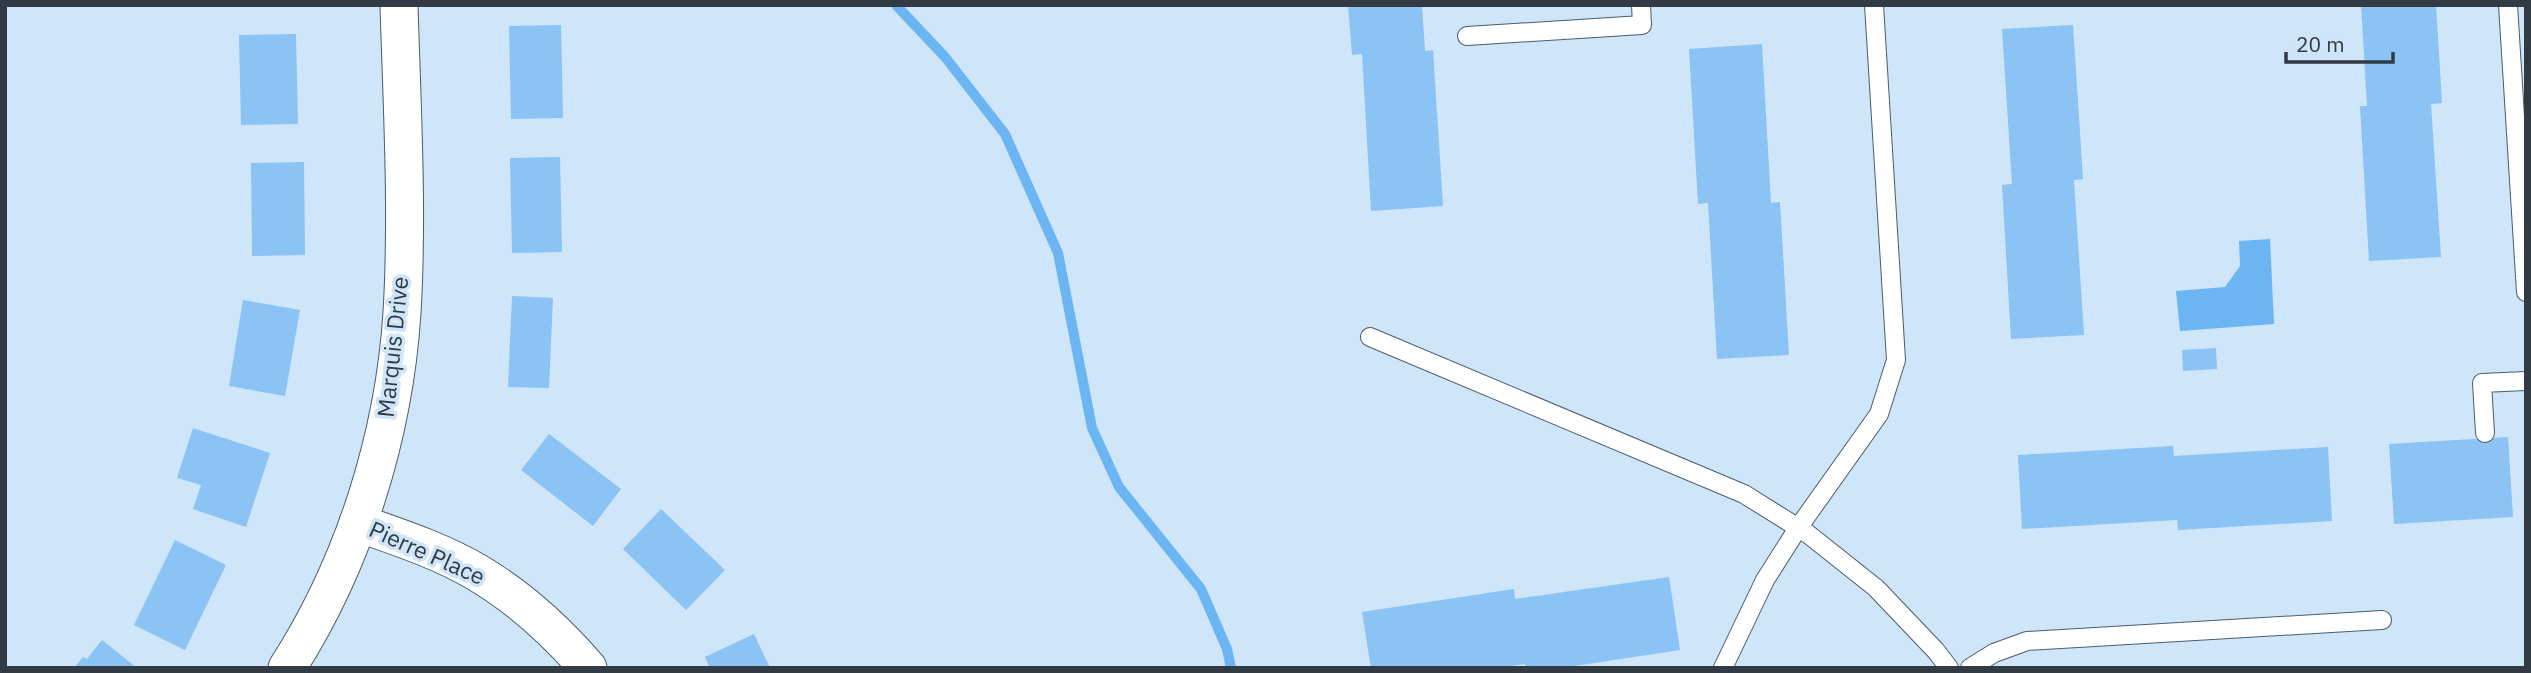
<svg xmlns="http://www.w3.org/2000/svg" width="2531" height="673" viewBox="0 0 2531 673" font-family="'IBM Plex Sans',sans-serif">
<style>
.water{fill:#6bb5f2}
.lines{fill:none;stroke-linecap:round;stroke-linejoin:round}
.stream{stroke:#6bb5f2;stroke-width:10}
.building{fill:#8ac3f4}
.lane-casing{stroke:#495d6e;stroke-width:20}
.street-casing{stroke:#495d6e;stroke-width:39}
.lane{stroke:#fff;stroke-width:18}
.street{stroke:#fff;stroke-width:37}
.labels{text-anchor:middle;stroke-width:7;stroke-linejoin:round;paint-order:stroke}
.street-label{font-size:23px;fill:#323b43;stroke:#cee5fa}
</style>
<rect width="100%" height="100%" fill="#cee5fa"/>
<path class="water" d="M 2270,239 L 2274,324 L 2180,331 L 2176,291 L 2225,287 L 2240,266 L 2239,241 Z"/>
<g class="lines">
<path class="stream" d="M 896,5 L 945,57 L 1005,134 L 1058,253 L 1092,428 L 1119,487 L 1201,589 L 1227,649 L 1231,668"/>
</g>
<g class="building">
<path d="M 1348,5 L 1422,5 L 1425,51 L 1433,50 L 1443,206 L 1371,211 L 1362,54 L 1352,55 Z"/>
<path d="M 2361,5 L 2436,5 L 2442,103 L 2431,104 L 2441,257 L 2369,261 L 2360,106 L 2367,106 Z"/>
<path d="M 561,25 L 563,118 L 511,119 L 509,26 Z"/>
<path d="M 2073,25 L 2083,179 L 2074,180 L 2084,335 L 2011,339 L 2002,185 L 2012,184 L 2002,29 Z"/>
<path d="M 296,34 L 298,124 L 241,125 L 239,35 Z"/>
<path d="M 1762,44 L 1771,203 L 1780,202 L 1789,355 L 1717,359 L 1708,203 L 1698,204 L 1689,49 Z"/>
<path d="M 560,157 L 562,252 L 512,253 L 510,158 Z"/>
<path d="M 304,162 L 305,255 L 252,256 L 251,163 Z"/>
<path d="M 512,296 L 553,298 L 549,388 L 508,387 Z"/>
<path d="M 243,300 L 300,310 L 285,396 L 229,386 Z"/>
<path d="M 2216,348 L 2217,369 L 2183,371 L 2182,350 Z"/>
<path d="M 193,428 L 270,453 L 246,527 L 193,509 L 201,485 L 177,478 Z"/>
<path d="M 549,434 L 621,489 L 593,526 L 521,470 Z"/>
<path d="M 2508,437 L 2513,517 L 2394,524 L 2389,444 Z"/>
<path d="M 2173,446 L 2174,456 L 2328,447 L 2332,521 L 2178,530 L 2177,520 L 2022,529 L 2018,455 Z"/>
<path d="M 661,509 L 725,570 L 686,610 L 623,549 Z"/>
<path d="M 175,540 L 226,565 L 185,650 L 134,625 Z"/>
<path d="M 1669,577 L 1680,650 L 1561,668 L 1525,668 L 1525,664 L 1497,668 L 1371,668 L 1362,612 L 1514,589 L 1515,599 Z"/>
<path d="M 754,634 L 770,668 L 710,668 L 705,657 Z"/>
<path d="M 102,640 L 137,668 L 74,668 L 83,657 L 87,659 Z"/>
</g>
<g class="lines">
<g class="lane-casing">
<g id="lane">
<path d="M 2508,5 L 2526,292"/>
<path d="M 1467,36 L 1642,25 L 1641,5"/>
<path d="M 1370,337 L 1744,494 L 1808,534 L 1876,588 L 1936,651 L 1949,668"/>
<path d="M 2485,433 L 2482,383 L 2526,381"/>
<path d="M 1723,668 L 1765,580 L 1798,528 L 1879,414 L 1896,360 L 1874,5"/>
<path d="M 1970,668 L 1994,653 L 2027,641 L 2382,620"/>
</g>
</g>
<g class="street-casing">
<g id="street">
<path d="M 358,523 C 398,537 441,551 478,573 C 520,598 556,631 588,668"/>
<path d="M 287,668 C 354,564 394,436 402,313 C 408,211 402,107 399,5"/>
</g>
</g>
<use href="#lane" class="lane"/>
<use href="#street" class="street"/>
</g>
<g class="labels">
<g class="street-label">
<text transform="translate(393 347) rotate(-84)" y="8">Marquis Drive</text>
<text transform="translate(427 553) rotate(24)" y="8">Pierre Place</text>
</g>
</g>
<rect width="2531" height="673" fill="none" stroke="#323b43" stroke-width="14"/>
<path d="M2286 52v10h107v-10" fill="none" stroke="#323b43" stroke-width="3.5"/>
<text x="2296" y="52" font-size="21" fill="#323b43" stroke="#cee5fa" stroke-width="5" paint-order="stroke">20 m</text>
</svg>
